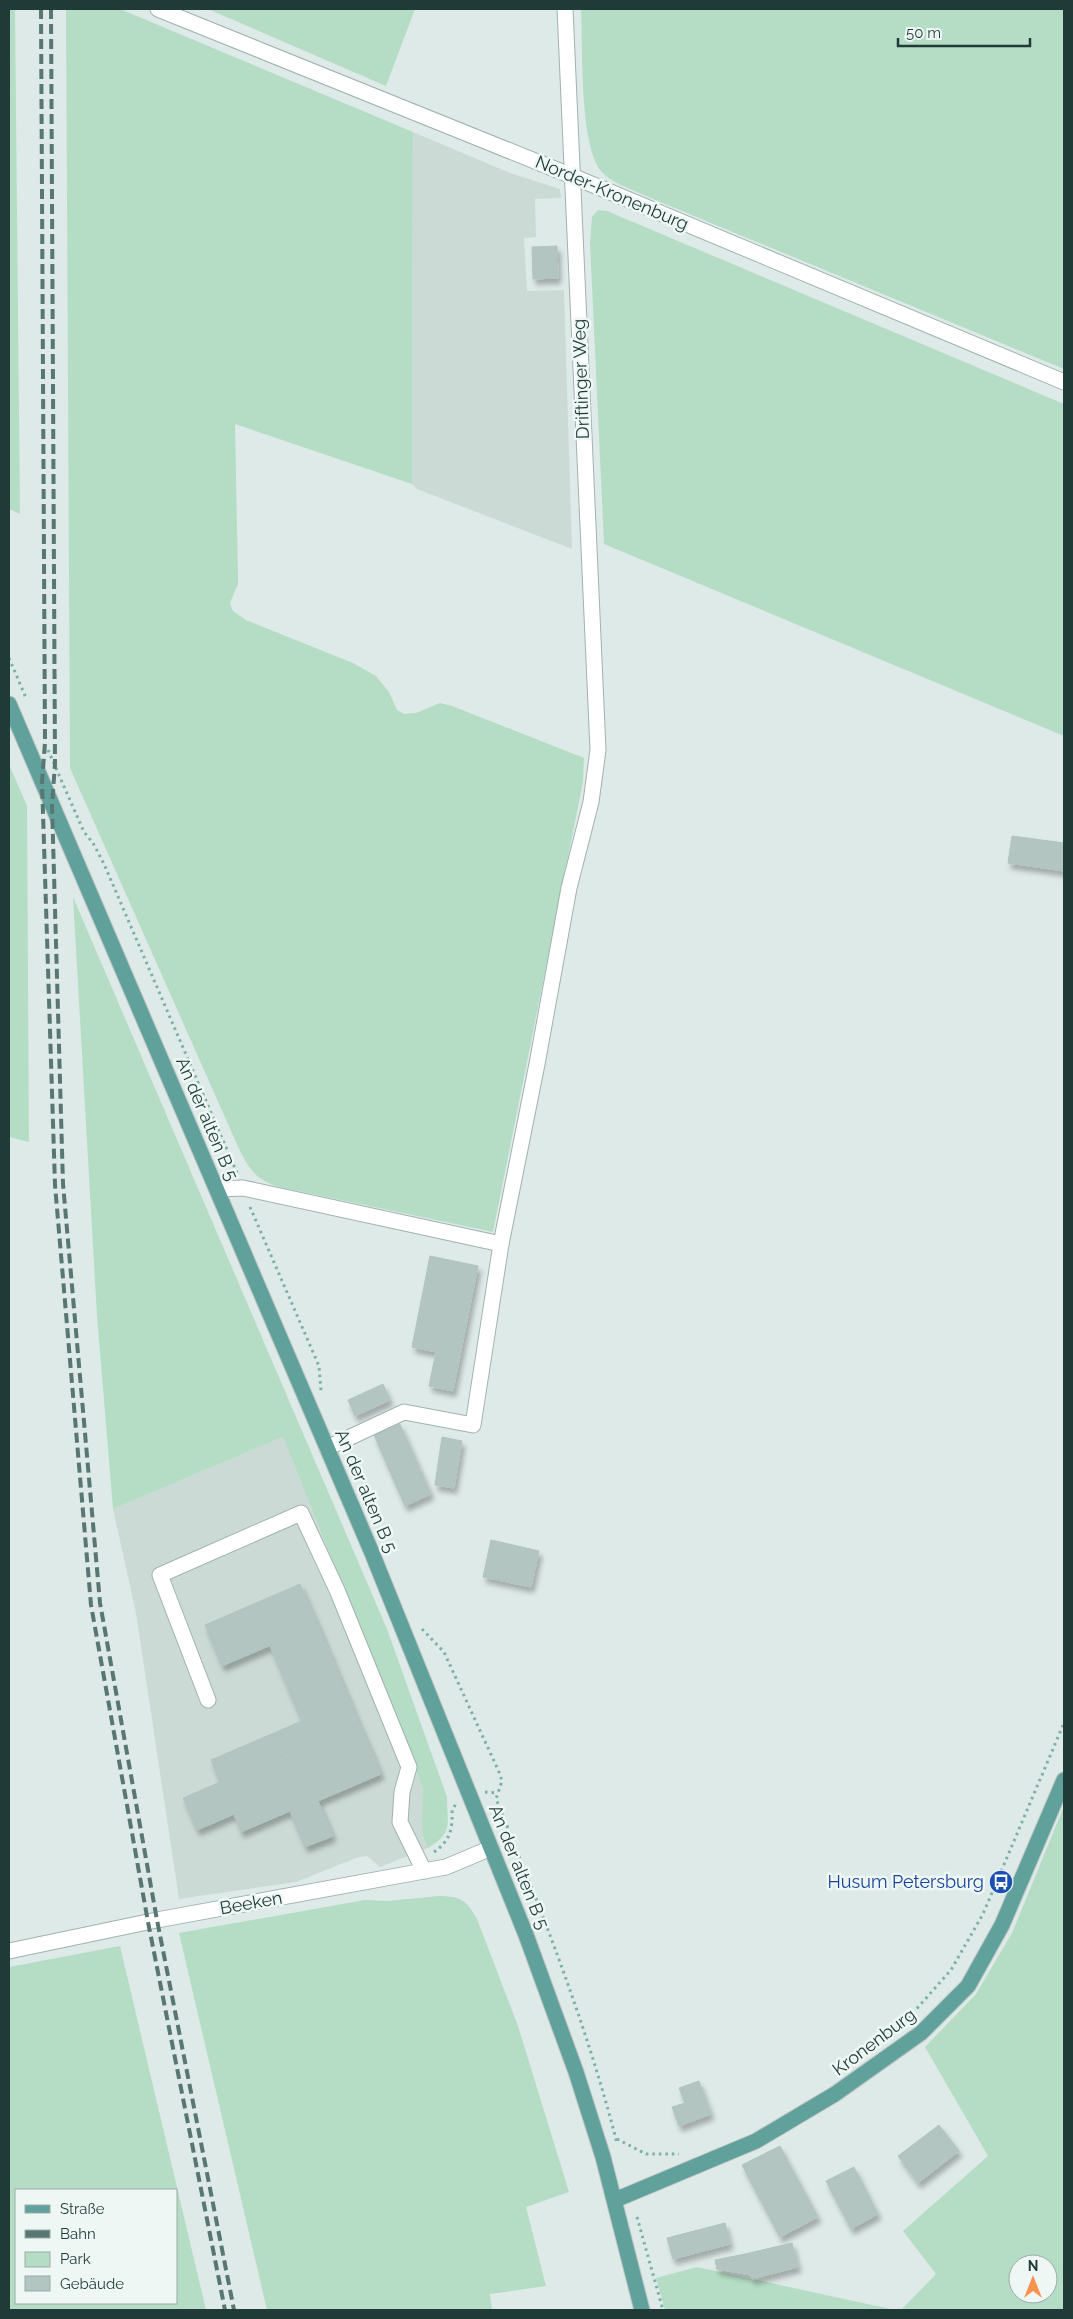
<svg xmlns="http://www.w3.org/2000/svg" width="1073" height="2319" viewBox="0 0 1073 2319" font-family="Raleway,sans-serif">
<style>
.built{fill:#ccdad6}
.green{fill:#b5ddc6;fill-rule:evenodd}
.building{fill:#b3c5c0;stroke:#b0c4bf;filter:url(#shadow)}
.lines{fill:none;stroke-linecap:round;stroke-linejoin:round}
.minor-casing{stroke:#a1b2af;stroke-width:17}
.major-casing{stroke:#bcc4c3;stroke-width:17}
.path{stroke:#7cafa7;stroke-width:3;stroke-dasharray:2.5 4;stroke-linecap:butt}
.minor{stroke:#fff;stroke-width:15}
.major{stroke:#60a29b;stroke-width:15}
.rail{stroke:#587673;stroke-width:4;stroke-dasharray:10 5;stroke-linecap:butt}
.labels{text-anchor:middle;stroke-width:5;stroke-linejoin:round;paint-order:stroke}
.street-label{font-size:18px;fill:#1f3a37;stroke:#eef7f4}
.transit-label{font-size:18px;fill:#164399;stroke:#eef7f4;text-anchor:end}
</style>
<defs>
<filter id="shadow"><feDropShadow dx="3" dy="5.5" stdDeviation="2.5" flood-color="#0004"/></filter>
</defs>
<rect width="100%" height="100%" fill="#deeae7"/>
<g class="built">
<path d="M 413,132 L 510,173 L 560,189 L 561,198 L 535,199 L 536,237 L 524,238 L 527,291 L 564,290 L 572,549 L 417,489 L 412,484 Z"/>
<path d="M 283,1437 L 423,1789 L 424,1840 L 428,1848 L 380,1867 L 367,1856 L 356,1858 L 296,1882 L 179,1899 L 136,1613 L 113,1509 Z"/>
</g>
<g class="green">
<path d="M 9,9 L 15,9 L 20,514 L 9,509 Z"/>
<path d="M 66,9 L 120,9 L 413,132 L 412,484 L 235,424 L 238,577 L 238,584 L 230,603 L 233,611 L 246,620 L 353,663 L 376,676 L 389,692 L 397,710 L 404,714 L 416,713 L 440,703 L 452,706 L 584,758 L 583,782 L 493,1232 L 279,1187 C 255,1179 250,1170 239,1149 L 70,768 Z"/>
<path d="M 208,9 L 415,9 L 386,86 Z"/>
<path d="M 581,9 L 1064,9 L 1064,369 L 641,194 C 629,188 610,182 601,171 C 579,143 583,47 581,9 Z"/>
<path d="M 598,210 L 607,211 L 1064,404 L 1064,736 L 604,544 L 590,243 L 592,217 Z"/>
<path d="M 9,764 L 27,806 L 29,1142 L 9,1137 Z"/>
<path d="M 73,897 L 387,1629 L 447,1797 C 447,1824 454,1832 428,1848 C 418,1831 424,1809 423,1789 L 283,1437 L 113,1509 L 97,1316 Z"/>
<path d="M 1064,1806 L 1064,2310 L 901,2310 L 936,2274 L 903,2231 L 988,2156 L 925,2047 L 976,1994 L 1012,1933 ZM 1018,2264 L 1048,2264 L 1048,2294 L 1018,2294 Z"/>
<path d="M 439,1896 C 461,1896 466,1900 477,1919 L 518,2026 L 569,2192 L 526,2207 L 546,2286 L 490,2294 L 492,2310 L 267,2310 L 179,1933 L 365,1900 L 388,1901 Z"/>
<path d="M 120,1946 L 206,2310 L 9,2310 L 9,1967 ZM 176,2190 L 176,2303 L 16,2303 L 16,2190 Z"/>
<path d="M 697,2267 L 895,2310 L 665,2310 L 656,2278 Z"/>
</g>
<g class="building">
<path d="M 557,246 L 558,278 L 533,279 L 532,247 Z"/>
<path d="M 1012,836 L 1064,843 L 1064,871 L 1008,863 Z"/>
<path d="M 430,1256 L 478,1266 L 453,1391 L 429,1386 L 436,1352 L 412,1347 Z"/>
<path d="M 383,1384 L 390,1400 L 355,1416 L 348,1400 Z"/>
<path d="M 400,1424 L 431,1494 L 405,1506 L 374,1435 Z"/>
<path d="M 442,1437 L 462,1441 L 454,1488 L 435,1485 Z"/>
<path d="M 491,1540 L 539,1551 L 531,1587 L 483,1577 Z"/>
<path d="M 300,1584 L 318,1625 L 222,1666 L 205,1625 Z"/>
<path d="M 318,1625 L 359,1723 L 220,1782 L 211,1760 L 302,1721 L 270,1646 Z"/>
<path d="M 359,1723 L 373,1755 L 197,1830 L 183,1798 Z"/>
<path d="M 373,1755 L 381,1774 L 318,1801 L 333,1836 L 305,1847 L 290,1811 L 241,1832 L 234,1814 Z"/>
<path d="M 699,2081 L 711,2114 L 679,2126 L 672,2107 L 685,2103 L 679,2088 Z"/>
<path d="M 939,2125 L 959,2151 L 918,2183 L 898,2156 Z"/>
<path d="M 780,2146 L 792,2169 L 754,2188 L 742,2165 Z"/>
<path d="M 854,2167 L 878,2214 L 851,2229 L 826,2181 Z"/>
<path d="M 792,2169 L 818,2217 L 780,2237 L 754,2188 Z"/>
<path d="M 725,2223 L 730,2244 L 673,2259 L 667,2238 Z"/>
<path d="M 792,2243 L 798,2267 L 752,2279 L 745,2254 Z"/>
<path d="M 745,2254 L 751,2275 L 717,2269 L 715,2260 Z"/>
</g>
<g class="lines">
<g class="minor-casing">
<g id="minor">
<path d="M 158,9 L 572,176 L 1064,382"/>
<path d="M 217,1189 L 243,1188 L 501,1244 L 537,1064 L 569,888 L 591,802 L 598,750 L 565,9"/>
<path d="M 327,1448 L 404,1412 L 473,1425 L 501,1244"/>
<path d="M 208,1700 L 160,1575 L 301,1513 L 337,1590 L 409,1767 L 402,1792 L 400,1822 L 424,1871"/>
<path d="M 9,1951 L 157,1920 L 424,1871 L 446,1867 L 491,1848"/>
</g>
</g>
<g class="major-casing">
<g id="major">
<path d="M 9,704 L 372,1553 L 526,1935 L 576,2072 L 603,2157 L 642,2310"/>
<path d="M 615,2200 L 756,2141 L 835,2094 L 921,2033 L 968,1986 L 1002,1925 L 1064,1780"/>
</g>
</g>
<g class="path">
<path d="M 9,658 L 26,698"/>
<path d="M 48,750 L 84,832 L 93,843 L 104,864 L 237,1173"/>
<path d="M 250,1207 L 319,1366 L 321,1391"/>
<path d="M 422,1629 L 444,1652 L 499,1772 L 502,1781 L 496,1799 C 542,1911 587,2026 617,2143"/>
<path d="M 485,1792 L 496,1793"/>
<path d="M 434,1852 C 450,1841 453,1829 452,1810 L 456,1804"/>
<path d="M 904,2023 L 951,1970 L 983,1914 L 1064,1723"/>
<path d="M 617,2139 L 646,2154 L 679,2154"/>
<path d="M 637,2217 L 663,2310"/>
</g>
<use href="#minor" class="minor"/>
<use href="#major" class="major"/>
<g class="rail">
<path d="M 41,9 L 45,743 L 42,782 L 55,1185 L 91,1605 L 148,1922 L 225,2310"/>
<path d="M 51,9 L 55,764 L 52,805 L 63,1184 L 100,1603 L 157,1920 L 234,2310"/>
</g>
</g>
<defs>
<g id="bus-disc" transform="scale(1.25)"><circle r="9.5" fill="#1a4fb4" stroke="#eef7f4"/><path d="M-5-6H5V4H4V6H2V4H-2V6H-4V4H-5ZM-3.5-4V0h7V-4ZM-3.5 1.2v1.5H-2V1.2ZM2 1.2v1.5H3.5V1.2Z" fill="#fff"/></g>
</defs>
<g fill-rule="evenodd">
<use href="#bus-disc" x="1001" y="1882"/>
</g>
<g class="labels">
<g class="street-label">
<text transform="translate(612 193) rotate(23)" y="6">Norder-Kronenburg</text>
<text transform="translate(581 379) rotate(-92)" y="6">Driftinger Weg</text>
<text transform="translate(207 1119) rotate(67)" y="6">An der alten B 5</text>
<text transform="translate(366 1491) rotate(67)" y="6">An der alten B 5</text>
<text transform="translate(519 1867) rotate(68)" y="6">An der alten B 5</text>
<text transform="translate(251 1903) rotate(-10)" y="6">Beeken</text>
<text transform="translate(874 2042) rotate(-37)" y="6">Kronenburg</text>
</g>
<g class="transit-label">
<text x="984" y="1888">Husum Petersburg</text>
</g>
</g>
<rect width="1073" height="2319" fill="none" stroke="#1f3a37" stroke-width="20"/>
<rect x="15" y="2189" width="162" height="115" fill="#eef7f4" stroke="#9baba8"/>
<rect x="25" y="2205" width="25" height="8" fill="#60a29b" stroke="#9baba8"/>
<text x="60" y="2214" font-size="15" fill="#1f3a37">Straße</text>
<rect x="25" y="2230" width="25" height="8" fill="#587673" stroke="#9baba8"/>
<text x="60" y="2239" font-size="15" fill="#1f3a37">Bahn</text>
<rect x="25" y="2252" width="25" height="15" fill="#b5ddc6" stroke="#9baba8"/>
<text x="60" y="2264" font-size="15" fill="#1f3a37">Park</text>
<rect x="25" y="2276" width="25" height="15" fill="#b3c5c0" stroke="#9baba8"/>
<text x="60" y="2289" font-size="15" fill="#1f3a37">Gebäude</text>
<g transform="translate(1033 2279)"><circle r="24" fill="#eef7f4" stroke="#9baba8"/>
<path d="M0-4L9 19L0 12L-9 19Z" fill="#f8924e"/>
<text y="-8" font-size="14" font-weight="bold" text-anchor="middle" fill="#1f3a37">N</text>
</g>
<path d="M898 38v8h132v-8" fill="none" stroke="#1f3a37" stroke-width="2.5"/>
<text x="906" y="38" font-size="15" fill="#1f3a37" stroke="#eef7f4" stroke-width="4" paint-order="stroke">50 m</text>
</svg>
